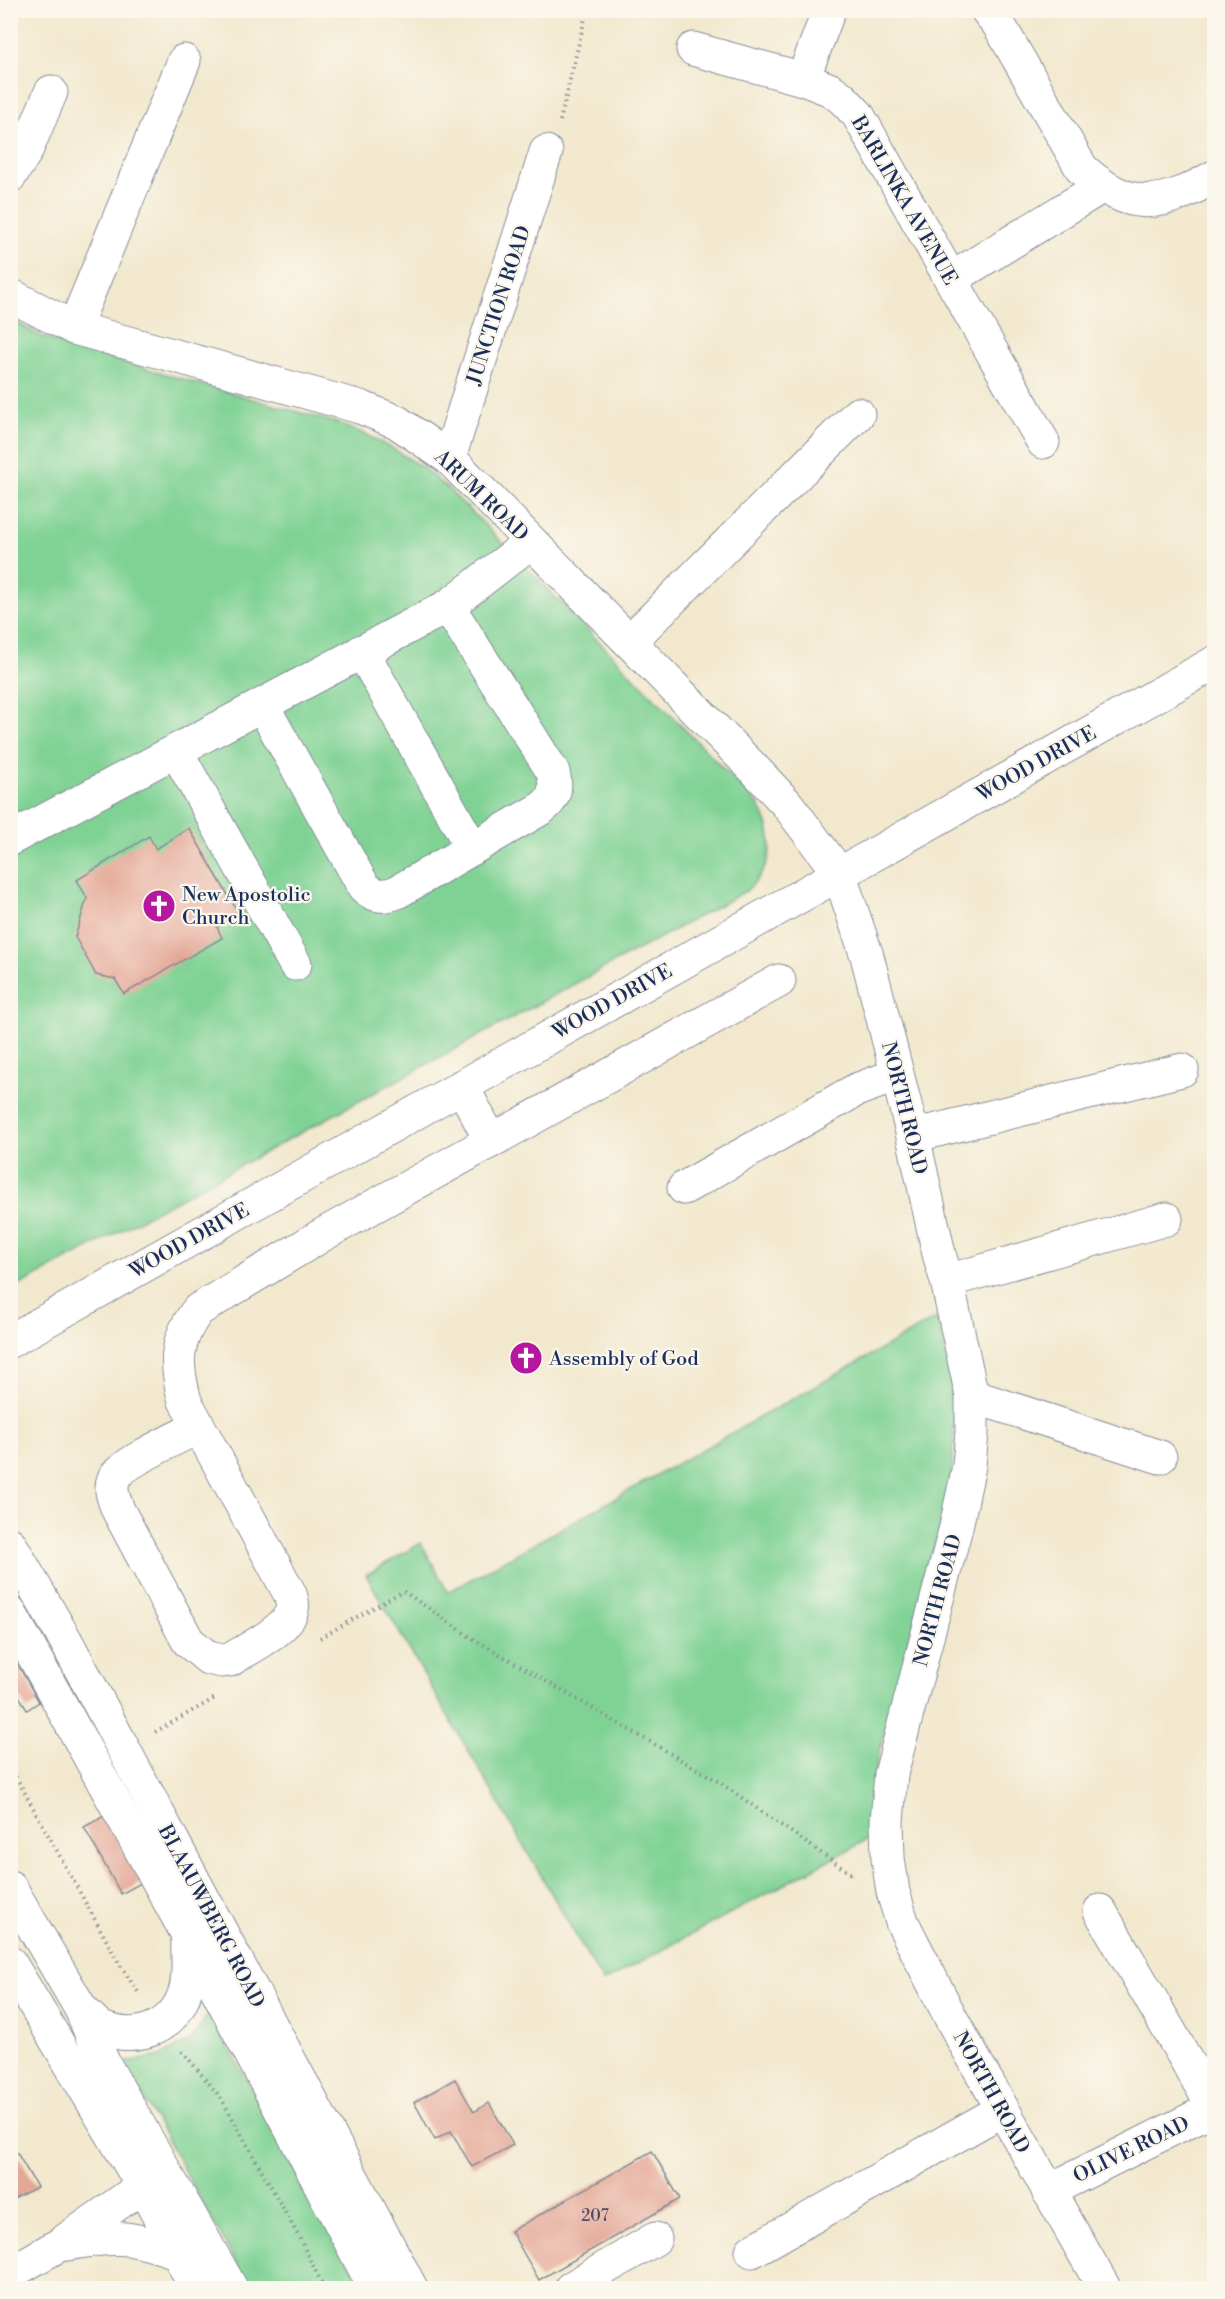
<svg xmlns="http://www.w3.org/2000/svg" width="1225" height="2299" viewBox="0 0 1225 2299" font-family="'Libre Bodoni',serif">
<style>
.green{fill:#7fd294;stroke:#4d8079;stroke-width:1.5}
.building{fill:#e4a695}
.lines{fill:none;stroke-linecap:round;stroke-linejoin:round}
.minor-casing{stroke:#868c96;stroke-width:35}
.major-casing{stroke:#868c96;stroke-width:35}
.path{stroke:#868c96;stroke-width:4;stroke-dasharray:1.5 4.5;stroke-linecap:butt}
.minor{stroke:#fff;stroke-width:33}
.major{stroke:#fff;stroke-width:33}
.labels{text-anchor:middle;stroke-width:4.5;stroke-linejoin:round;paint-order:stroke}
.number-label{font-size:16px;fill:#4d4d6c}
.street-label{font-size:20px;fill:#1b2f5e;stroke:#fbf7ec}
.poi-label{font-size:20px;fill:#1b2f5e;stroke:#fbf7ec;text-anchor:start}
</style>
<rect width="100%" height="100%" fill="#fbf7ec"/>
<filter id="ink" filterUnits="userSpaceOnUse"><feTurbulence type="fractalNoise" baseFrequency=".0167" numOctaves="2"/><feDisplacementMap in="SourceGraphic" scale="12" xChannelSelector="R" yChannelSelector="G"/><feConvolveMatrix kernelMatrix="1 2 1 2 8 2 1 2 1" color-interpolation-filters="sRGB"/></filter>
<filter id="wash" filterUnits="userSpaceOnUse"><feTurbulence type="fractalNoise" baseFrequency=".008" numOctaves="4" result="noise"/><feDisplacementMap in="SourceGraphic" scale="24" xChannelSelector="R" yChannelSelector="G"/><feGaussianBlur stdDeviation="1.35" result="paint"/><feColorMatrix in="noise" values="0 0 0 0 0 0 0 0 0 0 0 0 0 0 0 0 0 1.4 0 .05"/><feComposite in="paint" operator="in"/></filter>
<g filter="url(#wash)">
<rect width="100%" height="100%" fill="#f2e8ce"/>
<g class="green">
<path d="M 11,319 L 38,335 L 74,348 L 337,423 L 367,435 L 395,450 L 422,467 L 447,488 L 481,521 L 758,804 C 777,837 775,865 746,891 L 11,1290 Z"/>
<path d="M 937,1318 C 957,1384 959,1439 946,1506 L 878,1756 L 871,1798 L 870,1838 L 603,1982 L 366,1575 L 421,1543 L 448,1592 Z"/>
<path d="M 209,2013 L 364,2288 L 250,2288 L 124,2063 L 160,2056 L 191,2040 Z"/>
</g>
<g id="blocks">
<g class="building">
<path d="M 189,828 L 239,914 L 217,927 L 222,938 L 124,994 L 115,979 L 96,975 L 75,937 L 87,898 L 77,880 L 149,836 L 156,849 Z"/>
<path d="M 10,1651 L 39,1702 L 27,1710 L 10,1680 Z"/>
<path d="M 104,1816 L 141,1883 L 121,1894 L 84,1827 Z"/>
<path d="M 455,2079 L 474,2112 L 489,2103 L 513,2145 L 472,2167 L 451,2131 L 435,2140 L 414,2102 Z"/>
<path d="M 10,2141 L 37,2187 L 10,2201 Z"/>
<path d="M 652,2151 L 680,2199 L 539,2280 L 511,2231 Z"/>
</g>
</g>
</g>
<g filter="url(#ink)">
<use href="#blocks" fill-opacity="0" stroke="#868c96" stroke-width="1.5"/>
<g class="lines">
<g class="minor-casing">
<g id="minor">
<path d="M 987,10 L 999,25 L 1082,169 C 1130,213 1161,207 1214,177"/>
<path d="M 693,49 L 803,79 L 831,90 L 843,99 L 858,115 L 1043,442"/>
<path d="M 803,79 L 829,10"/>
<path d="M 10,176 L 26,151 L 51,92"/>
<path d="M 951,279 L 1101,187"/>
<path d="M 10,295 L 74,328 L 360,407 L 397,422 L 449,458 L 759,774 L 787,804 L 839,873 L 867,956 L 913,1136 L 939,1254 L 947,1281 L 972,1396 L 972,1432 L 969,1466 L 956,1527 L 891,1774 L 887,1821 L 888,1858 L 893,1892 L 902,1922 L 952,2020 L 1104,2288"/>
<path d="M 74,328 L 184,61"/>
<path d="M 449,458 L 546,152"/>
<path d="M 630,641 L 858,414"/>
<path d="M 362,651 L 472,848"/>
<path d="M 262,705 L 364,887 C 375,897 384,897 397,892 L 542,808 C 555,798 557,788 553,772 L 448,606"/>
<path d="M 176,751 L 295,964"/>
<path d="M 10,839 L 448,606 L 531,542"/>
<path d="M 462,1086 L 491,1141"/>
<path d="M 913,1136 L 1182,1070"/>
<path d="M 684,1188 L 856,1090 L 897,1075"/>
<path d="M 947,1281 L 1166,1219"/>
<path d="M 10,1341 L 1214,663"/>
<path d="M 972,1396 L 1160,1457"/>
<path d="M 198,1427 C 181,1436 122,1463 114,1478 C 109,1490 114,1499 118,1510 L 188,1641 L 208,1658 L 222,1661 L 230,1660 C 247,1649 284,1632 291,1613 C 294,1606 292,1600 290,1594 L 185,1401 C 175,1364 174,1342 198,1310 L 324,1234 L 779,981"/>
<path d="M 10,1613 L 188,1935 L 375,2288"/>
<path d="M 10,1887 L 81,2009 L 103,2062 L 231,2288"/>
<path d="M 1100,1911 L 1214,2108"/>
<path d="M 81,2009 C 88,2015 95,2024 102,2028 C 138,2043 177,2027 186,1988 C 190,1972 187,1953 188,1937"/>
<path d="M 1048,2191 L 1214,2108"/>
<path d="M 67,2244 C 115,2235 130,2236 176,2252"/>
<path d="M 752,2251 L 1002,2110"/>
<path d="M 10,2273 L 59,2245 L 143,2186"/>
<path d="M 571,2288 L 655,2239"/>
</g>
</g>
<g class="major-casing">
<g id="major">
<path d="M 10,1544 L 66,1641 L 411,2288"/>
<path d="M 10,1963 L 143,2186 L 196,2288"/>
</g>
</g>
<g class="path">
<path d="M 560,121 L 587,10"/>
<path d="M 320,1638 L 403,1591 L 472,1638 L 719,1782 L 850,1873 L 854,1871"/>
<path d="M 155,1732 L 217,1697"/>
<path d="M 10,1766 L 120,1965 L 140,1995"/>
<path d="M 182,2051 L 221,2098 L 299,2237 L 324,2288"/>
</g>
<use href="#minor" class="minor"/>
<use href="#major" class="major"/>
</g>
</g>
<defs>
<g id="church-disc" transform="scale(1.725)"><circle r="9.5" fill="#b5179e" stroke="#fbf7ec"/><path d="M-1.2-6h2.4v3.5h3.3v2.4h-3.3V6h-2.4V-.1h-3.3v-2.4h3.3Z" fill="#fff"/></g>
</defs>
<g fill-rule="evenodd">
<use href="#church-disc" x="159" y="906"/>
<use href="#church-disc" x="526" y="1358"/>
</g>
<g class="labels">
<g class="number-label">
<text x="595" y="2221">207</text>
</g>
<g class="street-label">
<text transform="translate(905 200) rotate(60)" y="7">BARLINKA AVENUE</text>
<text transform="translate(498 305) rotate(-72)" y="7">JUNCTION ROAD</text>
<text transform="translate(482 495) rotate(44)" y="7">ARUM ROAD</text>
<text transform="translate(1036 763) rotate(-29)" y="7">WOOD DRIVE</text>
<text transform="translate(612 1001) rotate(-29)" y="7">WOOD DRIVE</text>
<text transform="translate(905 1108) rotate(76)" y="7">NORTH ROAD</text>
<text transform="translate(189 1240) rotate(-29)" y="7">WOOD DRIVE</text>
<text transform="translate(937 1600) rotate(-75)" y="7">NORTH ROAD</text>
<text transform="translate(212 1916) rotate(62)" y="7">BLAAUWBERG ROAD</text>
<text transform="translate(992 2092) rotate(61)" y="7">NORTH ROAD</text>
<text transform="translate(1131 2149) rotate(-26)" y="7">OLIVE ROAD</text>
</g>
<g class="poi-label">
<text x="182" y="901">New Apostolic<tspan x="182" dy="23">Church</tspan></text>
<text x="549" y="1365">Assembly of God</text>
</g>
</g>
<rect width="1225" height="2299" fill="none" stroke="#fbf7ec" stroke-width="36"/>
</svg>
